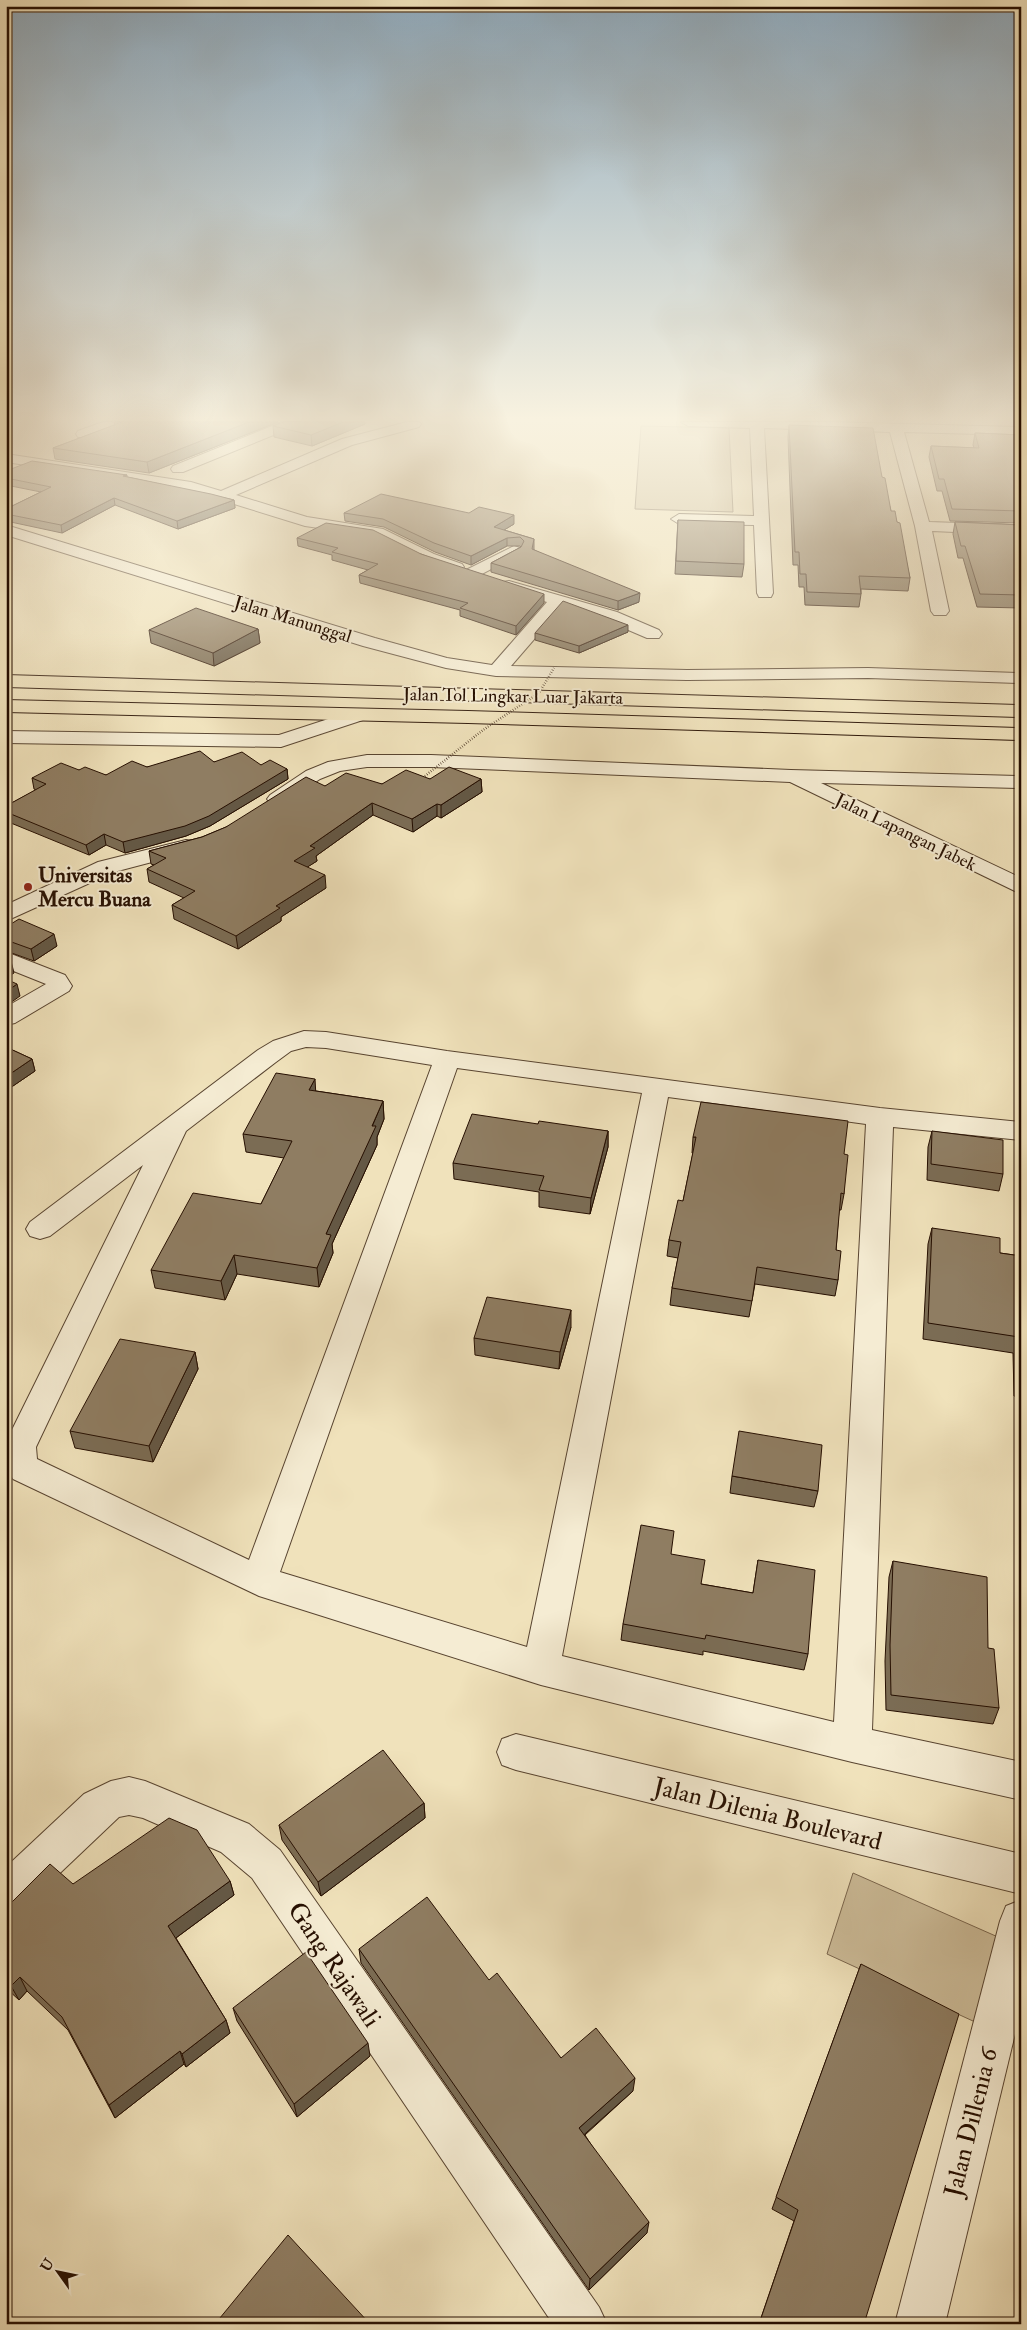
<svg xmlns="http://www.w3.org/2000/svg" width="1027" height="2330" viewBox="0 0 1027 2330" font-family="'IM FELL Double Pica',serif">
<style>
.green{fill:#cebe9b;stroke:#7a664e}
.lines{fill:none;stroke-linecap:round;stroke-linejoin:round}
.minor-casing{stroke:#584430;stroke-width:2}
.highway-casing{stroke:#260f01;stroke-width:2}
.minor{fill:#f5ecd3;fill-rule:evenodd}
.highway{fill:#f0e2bb;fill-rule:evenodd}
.path-bridge{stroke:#260f01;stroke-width:2.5;stroke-dasharray:0.5 2;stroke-linecap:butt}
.wall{fill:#7b6c54;stroke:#260f01}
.shaded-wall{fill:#645845;stroke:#260f01}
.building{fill:#8f7d62;stroke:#260f01}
.poi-dot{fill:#8f2418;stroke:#f5ecd3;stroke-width:2}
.labels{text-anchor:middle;stroke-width:4;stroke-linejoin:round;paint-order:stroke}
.far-street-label{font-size:18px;fill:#260f01;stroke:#f5ecd3}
.poi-label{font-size:21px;font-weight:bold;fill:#260f01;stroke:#f5ecd3;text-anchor:start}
.near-street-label{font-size:25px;fill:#260f01;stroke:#f5ecd3}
</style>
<rect width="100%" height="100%" fill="#f0e2bb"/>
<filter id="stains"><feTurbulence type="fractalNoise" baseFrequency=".004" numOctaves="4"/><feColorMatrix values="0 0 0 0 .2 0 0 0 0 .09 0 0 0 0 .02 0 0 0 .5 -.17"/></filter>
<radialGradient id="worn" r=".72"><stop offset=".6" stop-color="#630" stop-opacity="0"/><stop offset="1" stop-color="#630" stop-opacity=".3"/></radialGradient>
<g class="green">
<path d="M 641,426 L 729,428 L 733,512 L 635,509 Z"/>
<path d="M 853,1873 L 1007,1941 L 986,2027 L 827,1954 Z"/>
</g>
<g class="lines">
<g class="minor-casing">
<g id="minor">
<path d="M 103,422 L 122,422 L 120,425 L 88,437 L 78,437 L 76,434 L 78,431 Z"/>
<path d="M 282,422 L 300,422 L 298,425 L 183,472 L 173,472 L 171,469 L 173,466 Z"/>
<path d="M 407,422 L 419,422 L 421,424 L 419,427 L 352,445 L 236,495 L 307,517 L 383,529 L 434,554 L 462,564 L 464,567 L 462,570 L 450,570 L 422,560 L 374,536 L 305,526 L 189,490 L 6,462 L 6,454 L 191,482 L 221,491 L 342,439 Z"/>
<path d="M 681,422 L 828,422 L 1021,427 L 1021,435 L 904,432 L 929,522 L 1021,525 L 1021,535 L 932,531 L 949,611 L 946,615 L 934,615 L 931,611 L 915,526 L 890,432 L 764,428 L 773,593 L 771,597 L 759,597 L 757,593 L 754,525 L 679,524 L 671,519 L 679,514 L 754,516 L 750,428 L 688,426 Z"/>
<path d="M 6,525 L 375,638 L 447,658 L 492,665 L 547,602 L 503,590 L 501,586 L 503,582 L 509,581 L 617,612 L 659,630 L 662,634 L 659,638 L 647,638 L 605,620 L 562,607 L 511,666 L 687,670 L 868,668 L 1021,673 L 1021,683 L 868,678 L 687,680 L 496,676 L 446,668 L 363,646 L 6,535 Z"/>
<path d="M 514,546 L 520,548 L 522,551 L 520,554 L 478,576 L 466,576 L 464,573 L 466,570 Z"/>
<path d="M 359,709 L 366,711 L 369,715 L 366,719 L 281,747 L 6,743 L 6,731 L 279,735 Z"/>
<path d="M 367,755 L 431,755 L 791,770 L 1021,776 L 1021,788 L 821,783 L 1021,878 L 1021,894 L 790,782 L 431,767 L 367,767 L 340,771 L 320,779 L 284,803 L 277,805 L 270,803 L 267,799 L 270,795 L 306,771 L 328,762 Z"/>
<path d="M 186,840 L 194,841 L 197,846 L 194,851 L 114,872 L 6,921 L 6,905 L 98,862 Z"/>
<path d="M 6,952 L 65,975 L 72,986 L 69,991 L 15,1023 L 6,1025 L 6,1007 L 46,984 L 6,968 Z"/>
<path d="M 304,1031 L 326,1032 L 447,1051 L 880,1108 L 1021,1122 L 1021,1140 L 893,1127 L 872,1730 L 1021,1762 L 1021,1800 L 852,1762 L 541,1685 L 259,1596 L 13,1479 L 6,1467 L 6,1442 L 143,1165 L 50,1236 L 40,1239 L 30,1236 L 26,1229 L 30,1222 L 258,1050 L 273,1041 ZM 306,1047 L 326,1048 L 432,1065 L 249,1560 L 37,1459 L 36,1447 L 186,1131 L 276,1062 L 291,1051 ZM 457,1068 L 642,1093 L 527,1647 L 280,1572 ZM 668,1097 L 866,1124 L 834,1722 L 562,1656 Z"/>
<path d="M 516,1734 L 1021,1854 L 1021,1894 L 516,1770 L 502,1765 L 497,1752 L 502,1739 Z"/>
<path d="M 129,1777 L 145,1781 L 249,1824 L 280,1850 L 599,2307 L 607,2324 L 553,2324 L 252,1878 L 221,1852 L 143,1818 L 129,1815 L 119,1817 L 21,1910 L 6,1916 L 6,1867 L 84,1794 L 111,1781 Z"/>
<path d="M 1021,1900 L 1021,2009 L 945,2324 L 895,2324 L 1000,1921 L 1006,1906 Z"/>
</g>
</g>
<g class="highway-casing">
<g id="highway">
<path d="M 6,675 L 1021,705 L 1021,717 L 6,687 Z"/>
<path d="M 6,700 L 468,711 L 1021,728 L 1021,740 L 468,723 L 6,712 Z"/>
</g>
</g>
<use href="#minor" class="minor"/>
<use href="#highway" class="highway"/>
<path class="path-bridge" d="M 425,776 L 483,730 L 539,693 L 554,668"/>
</g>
<g class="wall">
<path d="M 114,422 L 278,422 L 149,473 L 55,459 L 53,448 L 115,425 Z"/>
<path d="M 283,422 L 365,422 L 365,424 L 312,446 L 274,437 L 273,426 Z"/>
<path d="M 789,425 L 882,477 L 891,511 L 897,522 L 910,578 L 908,591 L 861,589 L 861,594 L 859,607 L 805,605 L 804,587 L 799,587 L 798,565 L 793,565 L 788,437 Z"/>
<path d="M 975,433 L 1021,435 L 1021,523 L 950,521 L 942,491 L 937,491 L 929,457 L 931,446 L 974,448 L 973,445 Z"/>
<path d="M 6,471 L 127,475 L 127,477 L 234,500 L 235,508 L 178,529 L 115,505 L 62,533 L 6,521 L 6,509 L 41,492 L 6,485 Z"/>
<path d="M 344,513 L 514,524 L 504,530 L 534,539 L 534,550 L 639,602 L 618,610 L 491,572 L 491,563 L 521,547 L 520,546 L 507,546 L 471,565 L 435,552 L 384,527 L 345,521 Z"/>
<path d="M 678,520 L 744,564 L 742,577 L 675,574 Z"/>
<path d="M 955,522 L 1021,525 L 1021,608 L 977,607 L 963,558 L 958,558 L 953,534 Z"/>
<path d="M 297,538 L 421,554 L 544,603 L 516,635 L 460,616 L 460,610 L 360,583 L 359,575 L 368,570 L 332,560 L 332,555 L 298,546 Z"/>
<path d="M 258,629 L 260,643 L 214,666 L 151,643 L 149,630 Z"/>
<path d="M 628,632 L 579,653 L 535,640 L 535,633 Z"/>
<path d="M 214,762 L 261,765 L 287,769 L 288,779 L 210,826 L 186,836 L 125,853 L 106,845 L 89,855 L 6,821 L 6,806 L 36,790 L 34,789 L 32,778 L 79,770 L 106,775 L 147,767 Z"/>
<path d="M 430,779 L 481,779 L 482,792 L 441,818 L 437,816 L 413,832 L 373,815 L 316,856 L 317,861 L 307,867 L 326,888 L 281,917 L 281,921 L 238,949 L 174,919 L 172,905 L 184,898 L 149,882 L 147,869 L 154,865 L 151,864 L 149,851 L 202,837 L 325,786 L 382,784 Z"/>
<path d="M 6,927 L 57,946 L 34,961 L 6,951 Z"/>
<path d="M 6,1047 L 32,1059 L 35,1071 L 10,1088 L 6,1086 Z"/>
<path d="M 316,1091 L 383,1101 L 384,1119 L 377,1137 L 377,1145 L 332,1244 L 333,1253 L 319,1287 L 237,1274 L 225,1300 L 155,1288 L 151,1270 L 261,1204 L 284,1158 L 246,1152 L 243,1134 Z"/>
<path d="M 538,1124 L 608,1131 L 608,1147 L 590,1214 L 539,1207 L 539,1192 L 454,1179 L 453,1163 Z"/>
<path d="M 932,1131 L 1003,1174 L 999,1191 L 927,1180 L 928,1147 Z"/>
<path d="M 693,1137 L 844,1154 L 844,1194 L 841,1210 L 839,1210 L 836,1250 L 838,1280 L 835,1296 L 755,1284 L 749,1317 L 670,1305 L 672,1288 L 678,1258 L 667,1256 L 669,1240 L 683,1201 L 693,1153 L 692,1153 Z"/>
<path d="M 932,1228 L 1000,1253 L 1021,1256 L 1021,1397 L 1014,1396 L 1013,1353 L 923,1339 L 928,1244 Z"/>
<path d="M 571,1327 L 559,1369 L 475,1355 L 474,1338 Z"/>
<path d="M 195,1352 L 198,1369 L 153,1462 L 75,1448 L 70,1431 Z"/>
<path d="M 732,1476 L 818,1491 L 814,1507 L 730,1493 Z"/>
<path d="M 671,1554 L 701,1584 L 753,1593 L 758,1560 L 808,1654 L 804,1670 L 703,1651 L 703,1655 L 621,1640 L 623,1624 Z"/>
<path d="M 893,1561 L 999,1708 L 993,1724 L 886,1710 L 885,1661 L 889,1577 Z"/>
<path d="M 424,1803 L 425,1818 L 321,1896 L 282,1840 L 279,1825 Z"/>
<path d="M 230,1881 L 234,1895 L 176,1938 L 226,2020 L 230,2033 L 186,2067 L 184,2064 L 115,2118 L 68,2030 L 27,1991 L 19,2000 L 6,1988 L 6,1908 L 73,1884 Z"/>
<path d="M 359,1949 L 489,1980 L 561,2058 L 633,2091 L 585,2135 L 647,2233 L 589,2290 L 361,1963 Z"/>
<path d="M 861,1964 L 864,2324 L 759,2324 L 794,2221 L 772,2209 Z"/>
<path d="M 233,2008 L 370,2056 L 297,2117 L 237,2021 Z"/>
</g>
<g class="shaded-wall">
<path d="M 249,422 L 278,422 L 149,473 L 147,462 Z"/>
<path d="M 343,422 L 365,422 L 365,424 L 312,446 L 311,435 Z"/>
<path d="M 114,498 L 115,505 L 62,533 L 61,525 Z"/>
<path d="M 234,500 L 235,508 L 178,529 L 177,521 Z"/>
<path d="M 514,515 L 514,524 L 494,536 L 494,527 Z"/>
<path d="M 507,538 L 507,546 L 471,565 L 471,556 Z"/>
<path d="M 640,593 L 639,602 L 618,610 L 618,601 Z"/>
<path d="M 544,594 L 544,603 L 516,635 L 516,626 Z"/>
<path d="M 628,625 L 628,632 L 579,653 L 579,646 Z"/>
<path d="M 258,629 L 260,643 L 214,666 L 213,653 Z"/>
<path d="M 287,769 L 288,779 L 210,826 L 186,836 L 125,853 L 123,842 Z"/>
<path d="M 481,779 L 482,792 L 441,818 L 441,805 Z"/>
<path d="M 372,803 L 373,815 L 316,856 L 317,861 L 295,875 L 294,861 L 310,846 Z"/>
<path d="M 437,804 L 437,816 L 413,832 L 412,819 Z"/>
<path d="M 104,834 L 106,845 L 89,855 L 86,845 Z"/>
<path d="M 325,875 L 326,888 L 281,917 L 281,921 L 238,949 L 236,936 L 276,906 Z"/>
<path d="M 54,934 L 57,946 L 34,961 L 31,949 Z"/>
<path d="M 11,961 L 14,973 L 6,978 L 6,964 Z"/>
<path d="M 17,984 L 20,996 L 6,1006 L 6,992 Z"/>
<path d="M 32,1059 L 35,1071 L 10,1088 L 7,1076 Z"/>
<path d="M 315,1079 L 316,1097 L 309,1090 Z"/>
<path d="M 383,1101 L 384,1119 L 377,1137 L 377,1145 L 332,1244 L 333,1253 L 319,1287 L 317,1268 L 326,1234 Z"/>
<path d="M 608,1131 L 608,1147 L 590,1214 L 591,1198 Z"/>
<path d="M 234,1255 L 237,1274 L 225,1300 L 221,1281 Z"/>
<path d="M 571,1310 L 571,1327 L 559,1369 L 560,1352 Z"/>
<path d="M 195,1352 L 198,1369 L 153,1462 L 149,1446 Z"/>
<path d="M 424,1803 L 425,1818 L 321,1896 L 318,1882 Z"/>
<path d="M 230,1881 L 234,1895 L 173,1940 L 168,1926 Z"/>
<path d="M 20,1977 L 27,1991 L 19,2000 L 11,1986 Z"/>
<path d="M 226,2020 L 230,2033 L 186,2067 L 182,2054 Z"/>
<path d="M 368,2043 L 370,2056 L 297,2117 L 294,2104 Z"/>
<path d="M 180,2051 L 184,2064 L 115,2118 L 109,2105 Z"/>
<path d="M 635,2078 L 633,2091 L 578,2140 L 579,2128 Z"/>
<path d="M 649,2222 L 647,2233 L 589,2290 L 590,2279 Z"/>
</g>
<g class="building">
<path d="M 122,422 L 249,422 L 147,462 L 53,448 Z"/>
<path d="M 283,422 L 343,422 L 311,435 L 273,426 Z"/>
<path d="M 789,425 L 873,428 L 882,477 L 885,478 L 891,511 L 895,511 L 897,522 L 900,523 L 910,578 L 859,576 L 861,594 L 807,592 L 806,574 L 800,574 L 799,552 L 795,552 Z"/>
<path d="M 975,433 L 1021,435 L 1021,511 L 952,509 L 944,479 L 939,479 L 931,446 L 979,448 Z"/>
<path d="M 32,461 L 127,475 L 123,476 L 211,494 L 234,500 L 177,521 L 114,498 L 61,525 L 6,514 L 6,509 L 51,487 L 6,478 L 6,471 Z"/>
<path d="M 381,494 L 469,513 L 479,507 L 514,515 L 494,527 L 534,539 L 532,549 L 640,593 L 618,601 L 491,563 L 521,547 L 524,541 L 520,537 L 507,538 L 471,556 L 434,543 L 383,519 L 344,513 Z"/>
<path d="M 678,520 L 744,522 L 744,564 L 676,561 Z"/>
<path d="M 955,522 L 1021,525 L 1021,595 L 980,594 L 965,546 L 961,546 Z"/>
<path d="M 326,523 L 373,530 L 421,554 L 544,594 L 516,626 L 460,608 L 468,603 L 359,575 L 378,564 L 332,552 L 338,548 L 297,538 Z"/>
<path d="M 563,601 L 628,625 L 579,646 L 535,633 Z"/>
<path d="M 196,608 L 258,629 L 213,653 L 149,630 Z"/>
<path d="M 200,751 L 214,762 L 242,752 L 261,765 L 270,760 L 287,769 L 209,816 L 185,826 L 123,842 L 104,834 L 86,845 L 6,812 L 6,806 L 46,784 L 32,778 L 61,763 L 79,770 L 85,767 L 106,775 L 132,761 L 147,767 Z"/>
<path d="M 449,767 L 481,779 L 441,805 L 437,804 L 412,819 L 372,803 L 310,846 L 315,848 L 294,861 L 325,875 L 276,906 L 280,908 L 236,936 L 172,905 L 195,891 L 147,869 L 166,858 L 149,851 L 202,837 L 226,827 L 306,777 L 325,786 L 346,773 L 382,784 L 406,770 L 430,779 Z"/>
<path d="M 19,919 L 54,934 L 31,949 L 6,940 L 6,927 Z"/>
<path d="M 6,959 L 11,961 L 6,964 Z"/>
<path d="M 6,979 L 17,984 L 6,992 Z"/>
<path d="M 6,1047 L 32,1059 L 7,1076 L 6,1076 Z"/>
<path d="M 276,1073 L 315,1079 L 309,1090 L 383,1101 L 372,1126 L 376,1126 L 326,1234 L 331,1235 L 317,1268 L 234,1255 L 221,1281 L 151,1270 L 193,1193 L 261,1204 L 292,1141 L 243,1134 Z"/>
<path d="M 701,1102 L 848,1121 L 844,1154 L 848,1155 L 844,1194 L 841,1193 L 836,1250 L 841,1251 L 838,1280 L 757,1267 L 752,1301 L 672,1288 L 681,1242 L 669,1240 L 678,1200 L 683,1201 L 696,1137 L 693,1137 Z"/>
<path d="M 472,1114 L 538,1124 L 539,1121 L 608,1131 L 591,1198 L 539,1190 L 544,1176 L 453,1163 Z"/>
<path d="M 932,1131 L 1003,1140 L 1003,1174 L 931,1164 Z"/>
<path d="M 932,1228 L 1000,1238 L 1000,1253 L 1021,1256 L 1021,1380 L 1020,1380 L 1019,1337 L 928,1323 Z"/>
<path d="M 487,1297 L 571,1310 L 560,1352 L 474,1338 Z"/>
<path d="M 120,1339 L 195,1352 L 149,1446 L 70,1431 Z"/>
<path d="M 739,1431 L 822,1445 L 818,1491 L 732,1476 Z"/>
<path d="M 641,1525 L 674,1531 L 671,1554 L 705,1560 L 701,1584 L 753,1593 L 758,1560 L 815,1570 L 808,1654 L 706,1635 L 705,1639 L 623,1624 Z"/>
<path d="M 893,1561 L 987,1577 L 988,1648 L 994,1649 L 999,1708 L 891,1695 L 890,1645 Z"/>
<path d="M 383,1750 L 424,1803 L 318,1882 L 279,1825 Z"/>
<path d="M 169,1818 L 197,1830 L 230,1881 L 168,1926 L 226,2020 L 182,2054 L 180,2051 L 109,2105 L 62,2017 L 20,1977 L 11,1986 L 6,1981 L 6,1908 L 50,1864 L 73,1884 Z"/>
<path d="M 427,1897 L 489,1980 L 497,1973 L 561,2058 L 596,2028 L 635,2078 L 579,2128 L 649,2222 L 590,2279 L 359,1949 Z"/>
<path d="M 306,1952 L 368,2043 L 294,2104 L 233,2008 Z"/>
<path d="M 861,1964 L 959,2014 L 864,2324 L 759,2324 L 798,2210 L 776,2197 Z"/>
<path d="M 288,2235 L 370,2324 L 215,2324 Z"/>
<path d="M 750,2318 L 756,2324 L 745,2324 Z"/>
</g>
<linearGradient id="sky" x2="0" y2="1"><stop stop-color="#8faabd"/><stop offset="0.56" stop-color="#f8f2e0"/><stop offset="1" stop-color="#f8f2e0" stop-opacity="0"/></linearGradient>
<rect width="1027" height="748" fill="url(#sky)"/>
<circle class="poi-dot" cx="28" cy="887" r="5"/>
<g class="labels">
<g class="far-street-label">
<text transform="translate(293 619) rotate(17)" y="6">Jalan Manunggal</text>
<text transform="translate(513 696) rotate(1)" y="6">Jalan Tol Lingkar Luar Jakarta</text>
<text transform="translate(906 832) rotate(26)" y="6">Jalan Lapangan Jabek</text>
</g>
<g class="poi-label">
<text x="38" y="882">Universitas<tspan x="38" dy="24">Mercu Buana</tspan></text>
</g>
<g class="near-street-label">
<text transform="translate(768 1813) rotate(14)" y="9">Jalan Dilenia Boulevard</text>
<text transform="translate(335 1964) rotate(56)" y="9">Gang Rajawali</text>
<text transform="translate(970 2122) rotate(-76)" y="9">Jalan Dillenia 6</text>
</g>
</g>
<rect width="1027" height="2330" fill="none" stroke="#f0e2bb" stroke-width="25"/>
<rect x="8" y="8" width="1012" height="2315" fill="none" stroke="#260f01" stroke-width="2.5"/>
<rect x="12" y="12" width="1002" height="2305" fill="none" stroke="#260f01"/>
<g transform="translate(58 2272) rotate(303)" stroke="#f5ecd3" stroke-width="4" paint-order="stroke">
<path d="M0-4L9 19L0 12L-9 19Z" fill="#260f01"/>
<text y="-8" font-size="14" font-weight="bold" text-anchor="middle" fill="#260f01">U</text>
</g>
<rect width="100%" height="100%" filter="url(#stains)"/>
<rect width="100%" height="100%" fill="url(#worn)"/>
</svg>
